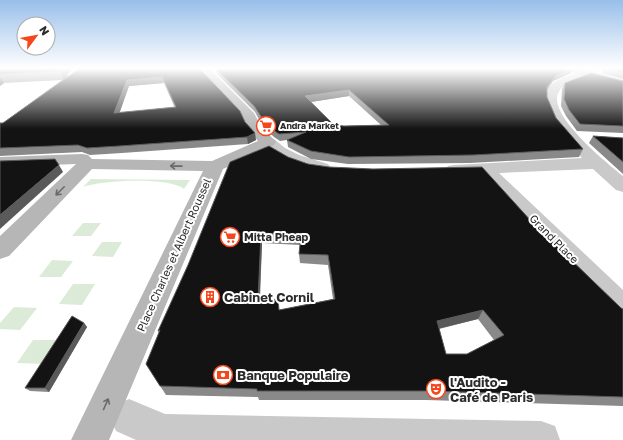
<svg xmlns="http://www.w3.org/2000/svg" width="623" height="440" viewBox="0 0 623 440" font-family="'Golos Text',sans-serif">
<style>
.green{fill:#dcebd7}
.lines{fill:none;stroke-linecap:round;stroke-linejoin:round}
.street{fill:#c9c9c9;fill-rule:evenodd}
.secondary{fill:#b6b6b6;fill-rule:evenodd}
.wall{fill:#898989;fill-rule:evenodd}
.shaded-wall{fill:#5a5a5a}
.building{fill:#131313;stroke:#5a5a5a;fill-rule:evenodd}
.oneway{stroke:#6a6a6a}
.labels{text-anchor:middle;stroke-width:4;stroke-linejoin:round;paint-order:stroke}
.far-poi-label{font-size:9px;font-weight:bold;fill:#2c2c2c;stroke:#fff;text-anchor:start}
.poi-label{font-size:11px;font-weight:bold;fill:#2c2c2c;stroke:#fff;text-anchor:start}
.street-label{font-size:11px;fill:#2c2c2c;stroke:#fff}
.near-poi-label{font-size:13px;font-weight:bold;fill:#2c2c2c;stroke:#fff;text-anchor:start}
</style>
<rect width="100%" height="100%" fill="#fff"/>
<g class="green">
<path d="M 91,179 L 190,180 L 184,189 C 169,177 104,180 83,187 Z"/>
<path d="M 83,223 L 101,223 L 91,236 L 72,236 Z"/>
<path d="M 102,242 L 122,242 L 113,257 L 92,256 Z"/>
<path d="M 52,260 L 73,261 L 61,277 L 39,277 Z"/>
<path d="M 73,284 L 95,284 L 82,305 L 59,304 Z"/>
<path d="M 14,307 L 37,308 L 20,330 L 0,329 L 0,323 Z"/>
<path d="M 33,340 L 59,340 L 44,364 L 17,363 Z"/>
</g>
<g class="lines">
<g class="street">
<path d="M 591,68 L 605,68 L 561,88 C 560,91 557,94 557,97 C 555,121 606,162 623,176 L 623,192 L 616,190 L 593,169 L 499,173 L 623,290 L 623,320 L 613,317 L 479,174 L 454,175 L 448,174 L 445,170 L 448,166 L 454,165 L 582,158 C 568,143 531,106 551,85 C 557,78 582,71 591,68 Z"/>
<path d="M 268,137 L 274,139 L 285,148 L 299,155 L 328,164 L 331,168 L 328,172 C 308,177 271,159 260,142 L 262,139 Z"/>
<path d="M 129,399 L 165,414 L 541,421 L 555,426 L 560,440 L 136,440 L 116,431 L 110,418 L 116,405 Z"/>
</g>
<g class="secondary">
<path d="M 198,68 L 209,68 L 254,113 L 261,126 L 276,142 L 274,145 L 223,169 L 109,440 L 71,440 L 203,171 L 92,169 L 9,256 L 0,259 L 0,236 L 76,164 L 0,167 L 0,157 L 82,154 L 88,155 L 92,159 L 212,161 L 258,141 L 247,128 L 242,117 Z"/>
<path d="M 564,68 L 579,68 L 623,80 L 623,87 L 565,70 Z"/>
</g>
</g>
<g class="wall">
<path d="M 0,68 L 73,68 L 66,77 L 200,68 L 245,122 L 256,140 L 248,144 L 122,153 L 90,155 L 82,152 L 0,156 L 0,123 L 3,123 L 62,80 L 4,83 L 0,86 ZM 164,83 L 175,108 L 119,113 L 129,86 Z"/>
<path d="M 604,68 L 623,68 L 623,79 L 601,73 Z"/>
<path d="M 216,69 L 571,73 L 553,81 L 547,89 L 547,97 L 556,118 L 583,149 L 579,157 L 470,163 L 348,164 L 311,159 L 288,147 L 287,140 L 280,141 L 274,137 L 262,125 L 255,112 L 217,74 ZM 349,96 L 381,125 L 344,126 L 334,125 L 310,102 Z"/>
<path d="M 623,81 L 623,133 L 577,131 L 566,116 L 561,106 L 562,89 L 565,83 Z"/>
<path d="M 593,136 L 623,138 L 623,174 L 589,143 Z"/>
<path d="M 288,157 L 308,164 L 532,222 L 621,308 L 623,309 L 623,406 L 426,400 L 259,400 L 258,397 L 166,395 L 146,364 L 159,333 L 158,331 ZM 262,243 L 300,245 L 299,254 L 300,263 L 328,265 L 333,299 L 279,310 L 260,301 ZM 478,319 L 494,340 L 467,354 L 446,354 L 439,329 Z"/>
<path d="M 84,323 L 87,327 L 49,392 L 30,391 L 25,388 Z"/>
</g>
<g class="shaded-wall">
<path d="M 63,68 L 73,68 L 64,80 L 60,71 Z"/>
<path d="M 573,68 L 571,73 L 553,81 L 545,93 L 547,87 L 556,76 Z"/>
<path d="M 0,77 L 4,83 L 0,86 Z"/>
<path d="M 162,77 L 164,83 L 129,86 L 117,120 L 114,113 L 127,80 Z"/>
<path d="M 349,90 L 349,96 L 305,103 L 305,96 Z"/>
<path d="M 255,133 L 256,140 L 248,144 L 247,137 Z"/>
<path d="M 59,165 L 63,172 L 0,229 L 0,215 Z"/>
<path d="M 261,233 L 262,243 L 259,311 L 258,301 Z"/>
<path d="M 483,310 L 478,319 L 433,330 L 437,321 Z"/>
<path d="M 84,323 L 87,327 L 49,392 L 45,388 Z"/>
</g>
<g class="building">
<path d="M 0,68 L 63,68 L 60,71 L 0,74 Z"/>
<path d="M 80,68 L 199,68 L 240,111 L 245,122 L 255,133 L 247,137 L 119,146 L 87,148 L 78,145 L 0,148 L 0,123 L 3,123 ZM 162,77 L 176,107 L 114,113 L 127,80 Z"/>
<path d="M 231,68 L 573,68 L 556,76 L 547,87 L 547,97 L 556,118 L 583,149 L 473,155 L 349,157 L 311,151 L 287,140 L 306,132 L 279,134 L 273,130 L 262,118 L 254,106 L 216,69 ZM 349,90 L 389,125 L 344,126 L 334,125 L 305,96 Z"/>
<path d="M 606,68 L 623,68 L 623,72 Z"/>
<path d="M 591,73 L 623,81 L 623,126 L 580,124 L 569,110 L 564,99 L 565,83 Z"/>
<path d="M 593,136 L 623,138 L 623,162 Z"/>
<path d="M 269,146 L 288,157 L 308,164 L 329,167 L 373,169 L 482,167 L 532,222 L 621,308 L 623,309 L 623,397 L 431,391 L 257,391 L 257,389 L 160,386 L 146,364 L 160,330 L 158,331 L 188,265 L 230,162 ZM 261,233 L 301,235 L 299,254 L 328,255 L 335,299 L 279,310 L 278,299 L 258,301 ZM 483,310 L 504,335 L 467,354 L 446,354 L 437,321 Z"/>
<path d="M 55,159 L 59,165 L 0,215 L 0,161 Z"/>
<path d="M 72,316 L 84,323 L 45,388 L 25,388 Z"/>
</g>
<defs><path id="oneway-shaft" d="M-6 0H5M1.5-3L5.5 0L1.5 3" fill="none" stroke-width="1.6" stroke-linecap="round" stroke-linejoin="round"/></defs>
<g class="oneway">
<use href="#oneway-shaft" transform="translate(176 166) rotate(-179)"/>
<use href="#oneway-shaft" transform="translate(60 191) rotate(135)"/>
<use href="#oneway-shaft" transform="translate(106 404) rotate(-66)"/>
</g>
<linearGradient id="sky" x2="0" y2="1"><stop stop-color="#98bfea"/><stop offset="0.53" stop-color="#fff"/><stop offset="1" stop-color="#fff" stop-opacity="0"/></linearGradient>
<rect width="623" height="129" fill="url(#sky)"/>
<defs>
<g id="supermarket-ring" transform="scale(1)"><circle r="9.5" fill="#fff" stroke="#f5471b" stroke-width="1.5"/><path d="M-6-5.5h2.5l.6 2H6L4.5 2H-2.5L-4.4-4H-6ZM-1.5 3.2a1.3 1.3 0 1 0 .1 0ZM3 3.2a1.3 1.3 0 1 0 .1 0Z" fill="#f5471b"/></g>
<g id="building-ring" transform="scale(1)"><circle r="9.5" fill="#fff" stroke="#f5471b" stroke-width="1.5"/><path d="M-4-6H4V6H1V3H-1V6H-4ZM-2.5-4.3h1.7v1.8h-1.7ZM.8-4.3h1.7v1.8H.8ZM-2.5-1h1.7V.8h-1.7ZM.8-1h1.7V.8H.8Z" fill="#f5471b"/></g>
<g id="bank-ring" transform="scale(1)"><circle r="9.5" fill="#fff" stroke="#f5471b" stroke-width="1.5"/><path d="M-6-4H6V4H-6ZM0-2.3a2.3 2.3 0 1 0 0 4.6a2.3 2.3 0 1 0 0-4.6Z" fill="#f5471b"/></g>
<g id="theatre-ring" transform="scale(1)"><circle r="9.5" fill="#fff" stroke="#f5471b" stroke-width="1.5"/><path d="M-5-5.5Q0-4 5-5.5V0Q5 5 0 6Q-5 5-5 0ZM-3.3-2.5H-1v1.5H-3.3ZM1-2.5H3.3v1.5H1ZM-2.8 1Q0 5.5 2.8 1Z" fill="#f5471b"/></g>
</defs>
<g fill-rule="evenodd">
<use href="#supermarket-ring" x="266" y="126"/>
<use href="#supermarket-ring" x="230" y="237"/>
<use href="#building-ring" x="210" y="297"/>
<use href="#bank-ring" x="223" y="375"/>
<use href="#theatre-ring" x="436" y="389"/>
</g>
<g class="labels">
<g class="far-poi-label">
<text x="280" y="129">Andra Market</text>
</g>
<g class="poi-label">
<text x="244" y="241">Mitta Pheap</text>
</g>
<g class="street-label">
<text transform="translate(554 239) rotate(45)" y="4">Grand Place</text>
<text transform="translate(174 255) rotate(-66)" y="4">Place Charles et Albert Roussel</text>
</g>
<g class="near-poi-label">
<text x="224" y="302">Cabinet Cornil</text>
<text x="237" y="380">Banque Populaire</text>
<text x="450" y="387">l'Audito -<tspan x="450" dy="15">Café de Paris</tspan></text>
</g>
</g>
<g transform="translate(36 36) rotate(58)"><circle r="19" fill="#ffffff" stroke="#ababab"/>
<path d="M0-3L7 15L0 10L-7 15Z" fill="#f5471b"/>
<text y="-6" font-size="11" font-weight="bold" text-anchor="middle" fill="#2c2c2c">N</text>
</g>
</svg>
